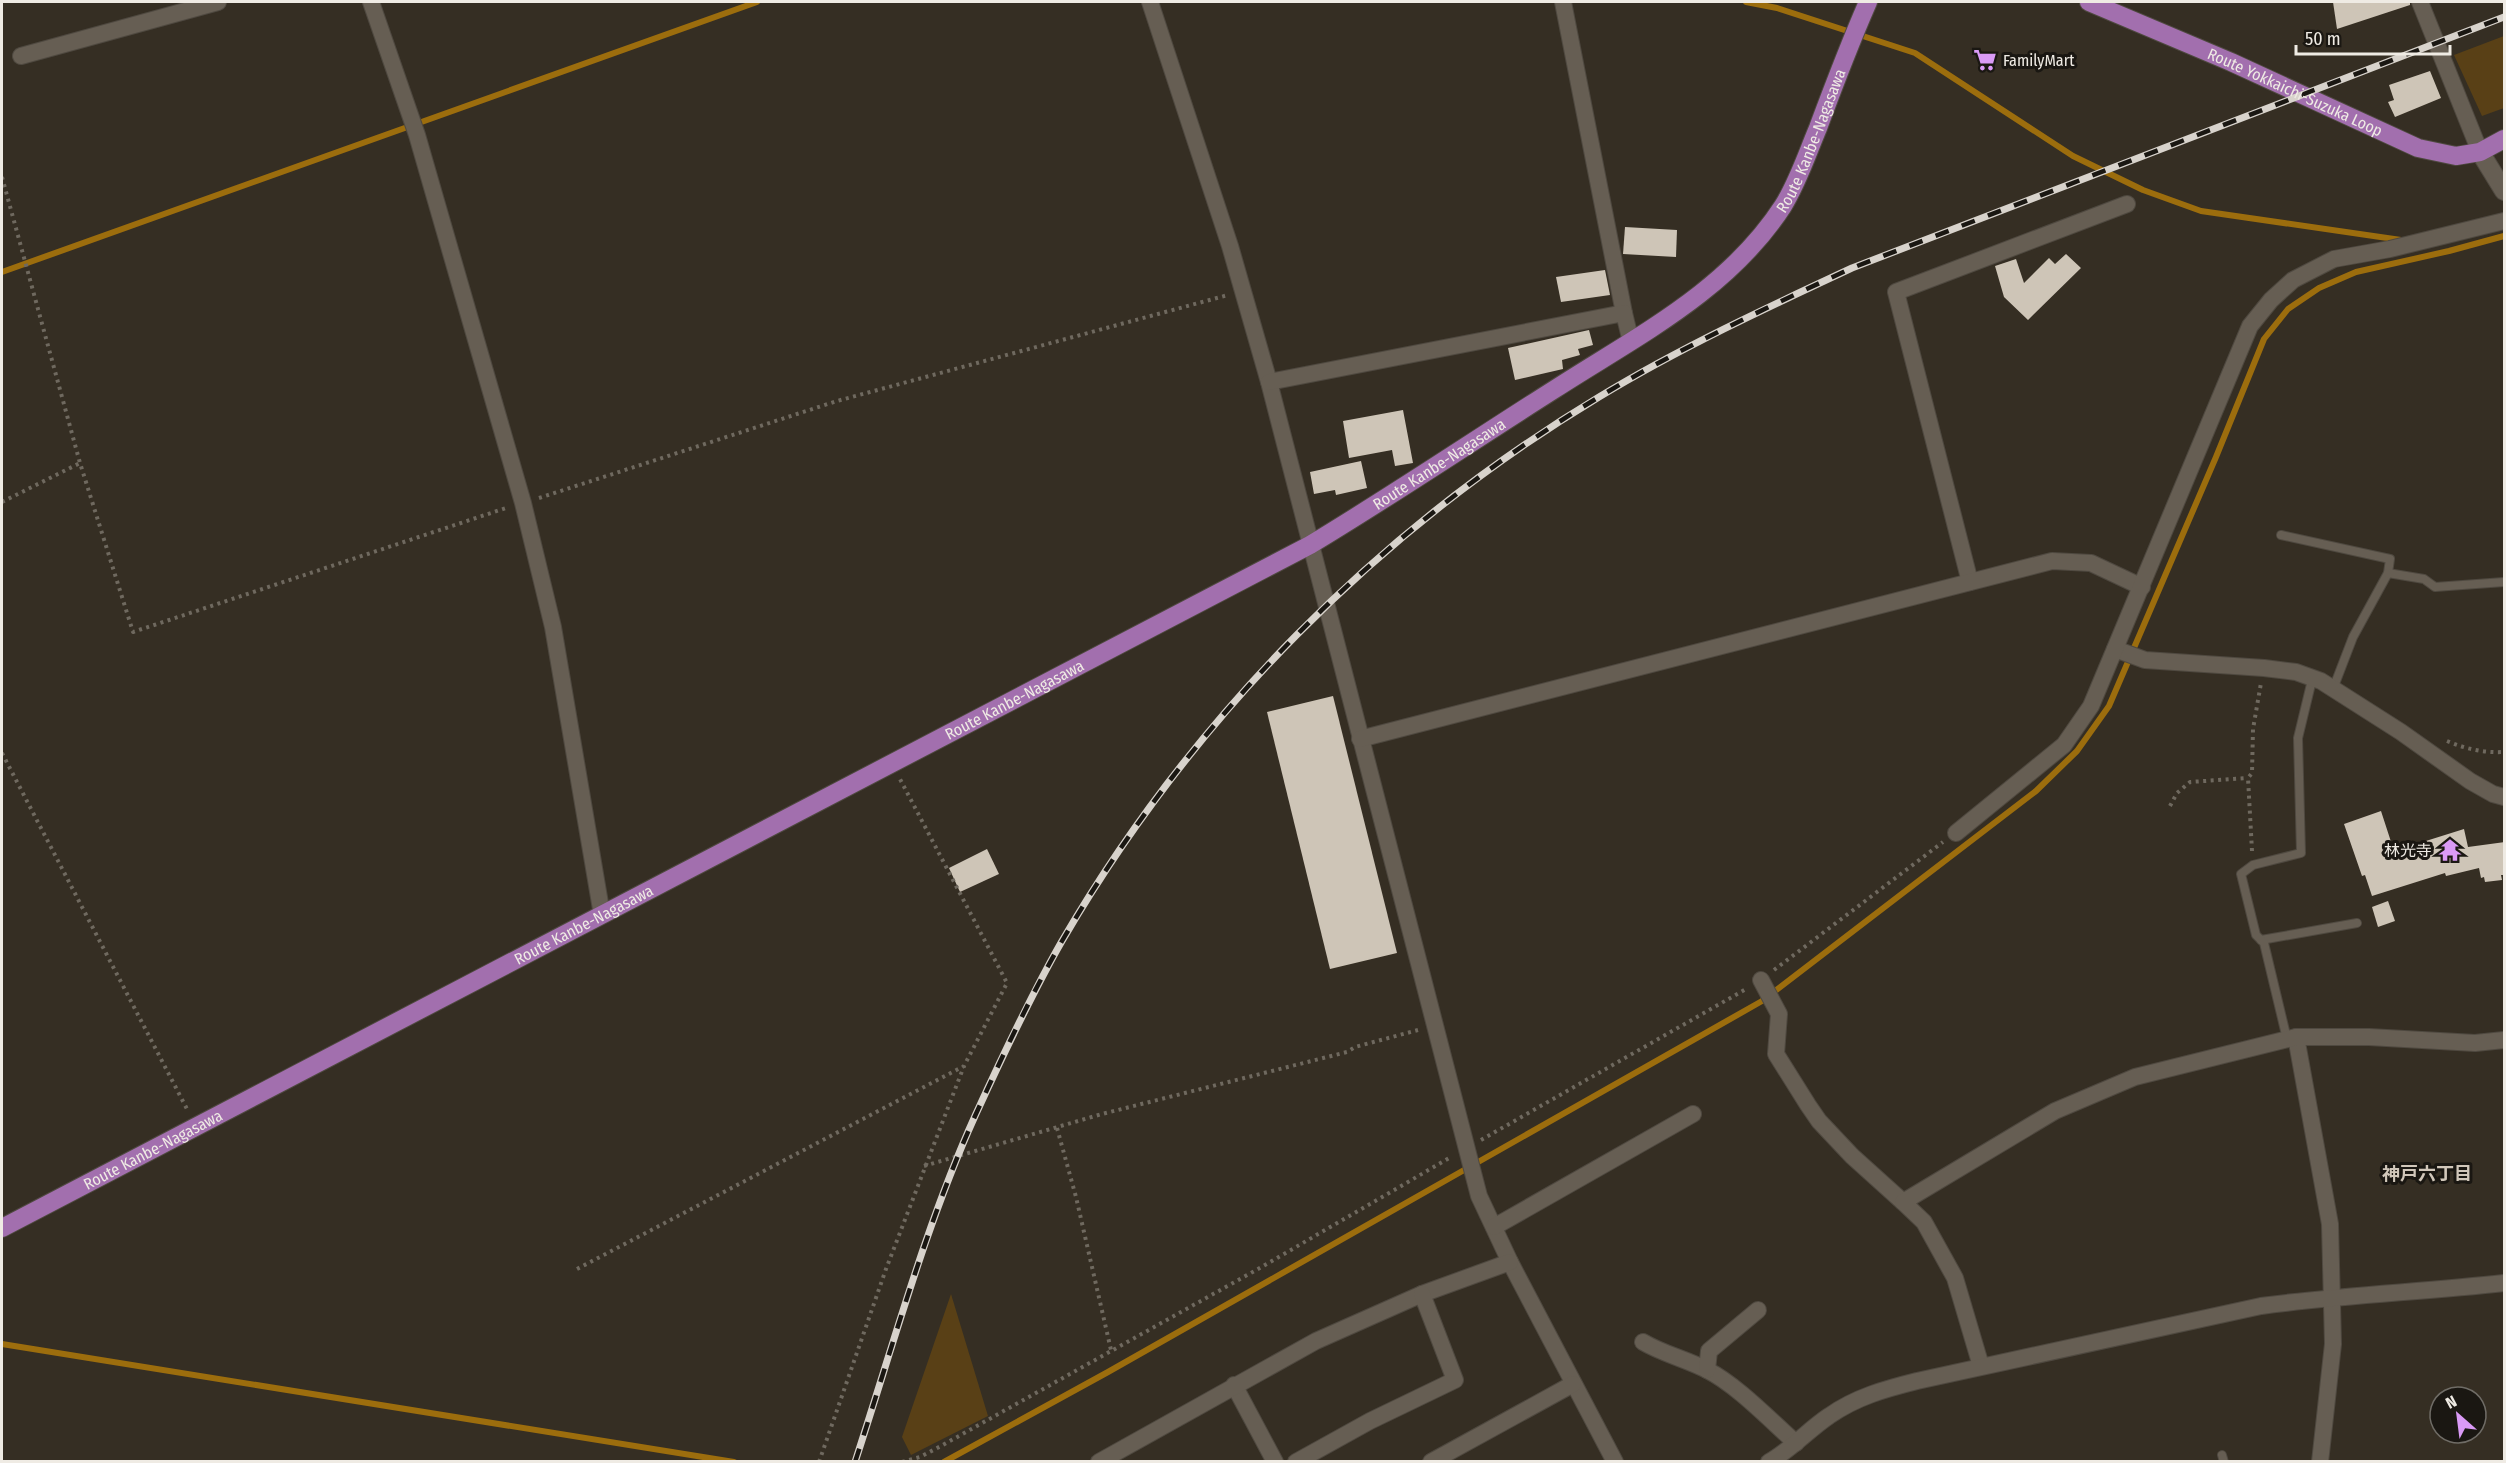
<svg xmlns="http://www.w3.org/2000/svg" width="2506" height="1463" viewBox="0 0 2506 1463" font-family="'Fira Sans Condensed','Noto Sans JP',sans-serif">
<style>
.green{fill:#594016}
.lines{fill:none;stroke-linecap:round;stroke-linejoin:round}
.stream{stroke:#9c6d0d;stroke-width:6}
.building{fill:#cec5b7}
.lane-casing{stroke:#4f4940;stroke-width:10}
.street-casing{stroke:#4f4940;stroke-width:18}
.secondary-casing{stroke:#4f4940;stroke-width:20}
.primary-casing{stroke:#4f4940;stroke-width:20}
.path{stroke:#6f695f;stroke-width:4;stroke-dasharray:3 4.5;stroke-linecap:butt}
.lane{stroke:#665e53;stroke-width:8}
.street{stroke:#665e53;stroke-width:16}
.secondary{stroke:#665e53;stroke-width:18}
.primary{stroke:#a26fae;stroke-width:18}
.rail-casing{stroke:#d8d3cc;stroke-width:7}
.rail{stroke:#1a1712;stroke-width:4.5;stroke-dasharray:14;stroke-linecap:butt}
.labels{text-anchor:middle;stroke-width:6;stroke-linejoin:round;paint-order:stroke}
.poi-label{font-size:16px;fill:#efebe4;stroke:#1a1712;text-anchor:start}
.street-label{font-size:16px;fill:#efebe4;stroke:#1a1712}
.neighbourhood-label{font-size:18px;font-weight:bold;fill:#d1c7ba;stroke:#1a1712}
</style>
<rect width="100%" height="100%" fill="#352e23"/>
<g class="green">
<path d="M 2504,36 L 2504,108 L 2482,116 L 2454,55 Z"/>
<path d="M 951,1294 L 988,1416 L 911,1455 L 902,1437 Z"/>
</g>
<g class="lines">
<g class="stream">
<path d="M 1746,2 L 1777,8 L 1915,53 L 2073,156 L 2143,190 L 2201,211 L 2401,240"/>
<path d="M 2,272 L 757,2"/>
<path d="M 2,1344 L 734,1462"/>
<path d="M 944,1462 L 1108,1372 L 1762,1001 L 2036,791 L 2077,751 L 2109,706 L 2216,457 L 2264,339 L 2288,309 L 2319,288 L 2356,272 L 2449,251 L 2504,236"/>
</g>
</g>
<g class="building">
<path d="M 2333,2 L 2410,2 L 2410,5 L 2337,29 Z"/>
<path d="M 2430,71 L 2441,98 L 2395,117 L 2388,102 L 2394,100 L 2389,85 Z"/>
<path d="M 1625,227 L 1677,230 L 1676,257 L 1623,254 Z"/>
<path d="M 2066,254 L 2081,268 L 2028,320 L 2004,297 L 1995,266 L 2016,259 L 2024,283 L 2049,258 L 2055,264 Z"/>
<path d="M 1605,270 L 1610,295 L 1561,302 L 1556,277 Z"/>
<path d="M 1589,330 L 1593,345 L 1578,349 L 1580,355 L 1562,360 L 1563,369 L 1515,380 L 1508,348 Z"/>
<path d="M 1403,410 L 1413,463 L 1395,466 L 1392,450 L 1349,458 L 1343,421 Z"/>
<path d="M 1361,461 L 1367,488 L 1336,495 L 1335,490 L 1314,494 L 1310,472 Z"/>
<path d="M 1333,696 L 1397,953 L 1330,969 L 1267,712 Z"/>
<path d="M 2381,811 L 2394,851 L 2464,829 L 2468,847 L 2505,842 L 2505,875 L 2501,875 L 2502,880 L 2485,882 L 2484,877 L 2481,878 L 2479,868 L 2446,876 L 2445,873 L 2372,896 L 2365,875 L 2362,876 L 2344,824 Z"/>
<path d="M 987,849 L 999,874 L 960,892 L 949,868 Z"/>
<path d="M 2388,901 L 2395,921 L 2378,927 L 2372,907 Z"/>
</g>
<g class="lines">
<g class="lane-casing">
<g id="lane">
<path d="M 2281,535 L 2390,559 L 2388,573 L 2353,637 L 2333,689"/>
<path d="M 2388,573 L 2424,579 L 2435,587 L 2504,582"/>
<path d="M 2261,940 L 2357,923"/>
<path d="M 2287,1039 L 2264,943 L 2256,935 L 2241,874 L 2253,865 L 2301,853 L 2298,738 L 2312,680"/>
<path d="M 2222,1455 L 2224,1462"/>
</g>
</g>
<g class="street-casing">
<g id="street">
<path d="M 371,2 L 417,135 L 523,503 L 553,627 L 602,915"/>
<path d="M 1150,2 L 1230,246 L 1269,382 L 1479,1196 L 1510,1262 L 1615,1462"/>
<path d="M 1563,2 L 1624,313"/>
<path d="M 2420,2 L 2480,152"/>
<path d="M 21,56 L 218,2"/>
<path d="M 1269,382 L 1624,313 L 1631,342"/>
<path d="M 1970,582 L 1896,292 L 2127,204"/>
<path d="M 2115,649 L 2145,660 L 2264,668 L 2296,672 L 2321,681 L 2401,732 L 2470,781 L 2493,794 L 2504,797"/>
<path d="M 1360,739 L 2052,561 L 2091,563 L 2142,587"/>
<path d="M 1956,833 L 2064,745 L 2091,706 L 2250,326 L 2271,300 L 2293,280 L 2334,259 L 2390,249 L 2504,221"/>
<path d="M 1761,980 L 1779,1014 L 1776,1054 L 1808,1105 L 1819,1121 L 1852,1156 L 1903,1202"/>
<path d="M 2296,1037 L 2330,1224 L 2333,1344 L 2320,1462"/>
<path d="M 1494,1227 L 1693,1114"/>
<path d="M 1643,1342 C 1663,1354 1686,1359 1707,1370 C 1737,1385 1771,1421 1796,1443"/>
<path d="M 1981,1366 L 1955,1278 L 1924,1222 L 1903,1202 L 2055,1111 L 2135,1077 L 2296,1037 L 2369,1037 L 2475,1043 L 2504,1040"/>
<path d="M 1707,1370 L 1709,1351 L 1758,1310"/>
<path d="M 1234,1385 L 1275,1462"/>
<path d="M 1099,1462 L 1316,1341 L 1422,1294 L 1510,1262"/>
<path d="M 1296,1462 L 1370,1421 L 1455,1380 L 1422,1294"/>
<path d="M 1431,1462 L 1573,1384"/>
<path d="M 1769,1462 C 1792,1449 1808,1430 1829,1416 C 1856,1397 1885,1389 1917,1381 L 2261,1306 C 2342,1295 2423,1292 2504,1283"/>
</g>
</g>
<g class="secondary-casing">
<path id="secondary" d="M 2480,152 L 2504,191"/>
</g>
<g class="primary-casing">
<g id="primary">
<path id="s1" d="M 2089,2 L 2231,62 L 2418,148 L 2456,156 L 2480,152 L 2504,139"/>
<path id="s2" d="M 2,1228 L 1310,545 C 1393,495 1473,441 1555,389 C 1637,336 1728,291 1783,206 C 1798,182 1807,154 1818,128 C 1834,85 1850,43 1868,2"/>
</g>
</g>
<g class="path">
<path d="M 2,177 L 80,463 L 133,632 L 506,508"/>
<path d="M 539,498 L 837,401 L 1228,295"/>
<path d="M 2,502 L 80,463"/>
<path d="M 2447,741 C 2466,749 2484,753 2504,752"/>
<path d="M 2,753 L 188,1111"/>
<path d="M 2170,806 L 2177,793 L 2190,782 L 2248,778"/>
<path d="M 2252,851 L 2248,778 L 2252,773 L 2253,729 L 2261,683"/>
<path d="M 1774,970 L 1943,842"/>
<path d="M 1057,1128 L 1076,1197 L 1111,1350"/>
<path d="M 1481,1140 L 1746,989"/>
<path d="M 924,1166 L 1102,1114 L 1347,1052 L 1355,1047 L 1418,1030"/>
<path d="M 577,1269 L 964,1066 L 1007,983 L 900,779"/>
<path d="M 819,1462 L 886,1269 L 964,1066"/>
<path d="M 902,1462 L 920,1457 L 941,1446 L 1258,1269 L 1451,1157"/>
</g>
<use href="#lane" class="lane"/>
<use href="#street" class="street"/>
<use href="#secondary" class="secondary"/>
<use href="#primary" class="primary"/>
<g class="rail-casing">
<path id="rail" d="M 855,1462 C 893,1346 925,1227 975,1116 C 1002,1057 1030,997 1062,941 C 1192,718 1378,530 1599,397 C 1680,348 1766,308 1852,268 L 2504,17"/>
</g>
<use href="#rail" class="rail"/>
</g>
<defs>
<g id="supermarket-bare" transform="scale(1.8)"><path d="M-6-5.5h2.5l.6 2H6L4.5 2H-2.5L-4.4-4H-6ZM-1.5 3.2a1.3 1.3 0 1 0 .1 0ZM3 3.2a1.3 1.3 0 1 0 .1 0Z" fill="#da9af6" stroke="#1a1712" stroke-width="2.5" paint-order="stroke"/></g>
<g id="temple-bare" transform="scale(1.8)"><path d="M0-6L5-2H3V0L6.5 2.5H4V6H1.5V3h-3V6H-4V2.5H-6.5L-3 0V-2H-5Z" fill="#da9af6" stroke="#1a1712" stroke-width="2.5" paint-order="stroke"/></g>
</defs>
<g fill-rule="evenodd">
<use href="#supermarket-bare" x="1985" y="60"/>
<use href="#temple-bare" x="2450" y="850"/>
</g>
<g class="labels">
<g class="poi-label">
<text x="2003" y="66">FamilyMart</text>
<text x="2432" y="856" text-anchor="end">林光寺</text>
</g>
<g class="street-label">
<text dy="6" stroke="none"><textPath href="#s1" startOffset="225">Route Yokkaichi-Suzuka Loop</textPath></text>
<text dy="6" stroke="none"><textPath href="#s2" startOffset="2132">Route Kanbe-Nagasawa</textPath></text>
<text dy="6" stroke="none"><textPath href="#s2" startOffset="1628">Route Kanbe-Nagasawa</textPath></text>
<text dy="6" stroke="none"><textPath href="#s2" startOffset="1142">Route Kanbe-Nagasawa</textPath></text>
<text dy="6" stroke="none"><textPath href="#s2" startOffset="656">Route Kanbe-Nagasawa</textPath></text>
<text dy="6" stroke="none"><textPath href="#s2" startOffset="170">Route Kanbe-Nagasawa</textPath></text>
</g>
<g class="neighbourhood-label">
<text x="2427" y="1180">神戸六丁目</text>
</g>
</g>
<rect width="2506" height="1463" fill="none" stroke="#efebe4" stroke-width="6"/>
<g transform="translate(2458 1415) rotate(332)"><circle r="28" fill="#1a1712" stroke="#6f6c66" stroke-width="1.5"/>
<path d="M0-4.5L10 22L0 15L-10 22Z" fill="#da9af6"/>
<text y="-9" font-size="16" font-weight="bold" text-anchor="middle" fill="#efebe4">N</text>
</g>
<path d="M2296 45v9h154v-9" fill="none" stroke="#efebe4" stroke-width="3"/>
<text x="2305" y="45" font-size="18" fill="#efebe4" stroke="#1a1712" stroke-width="4.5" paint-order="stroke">50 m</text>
</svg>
